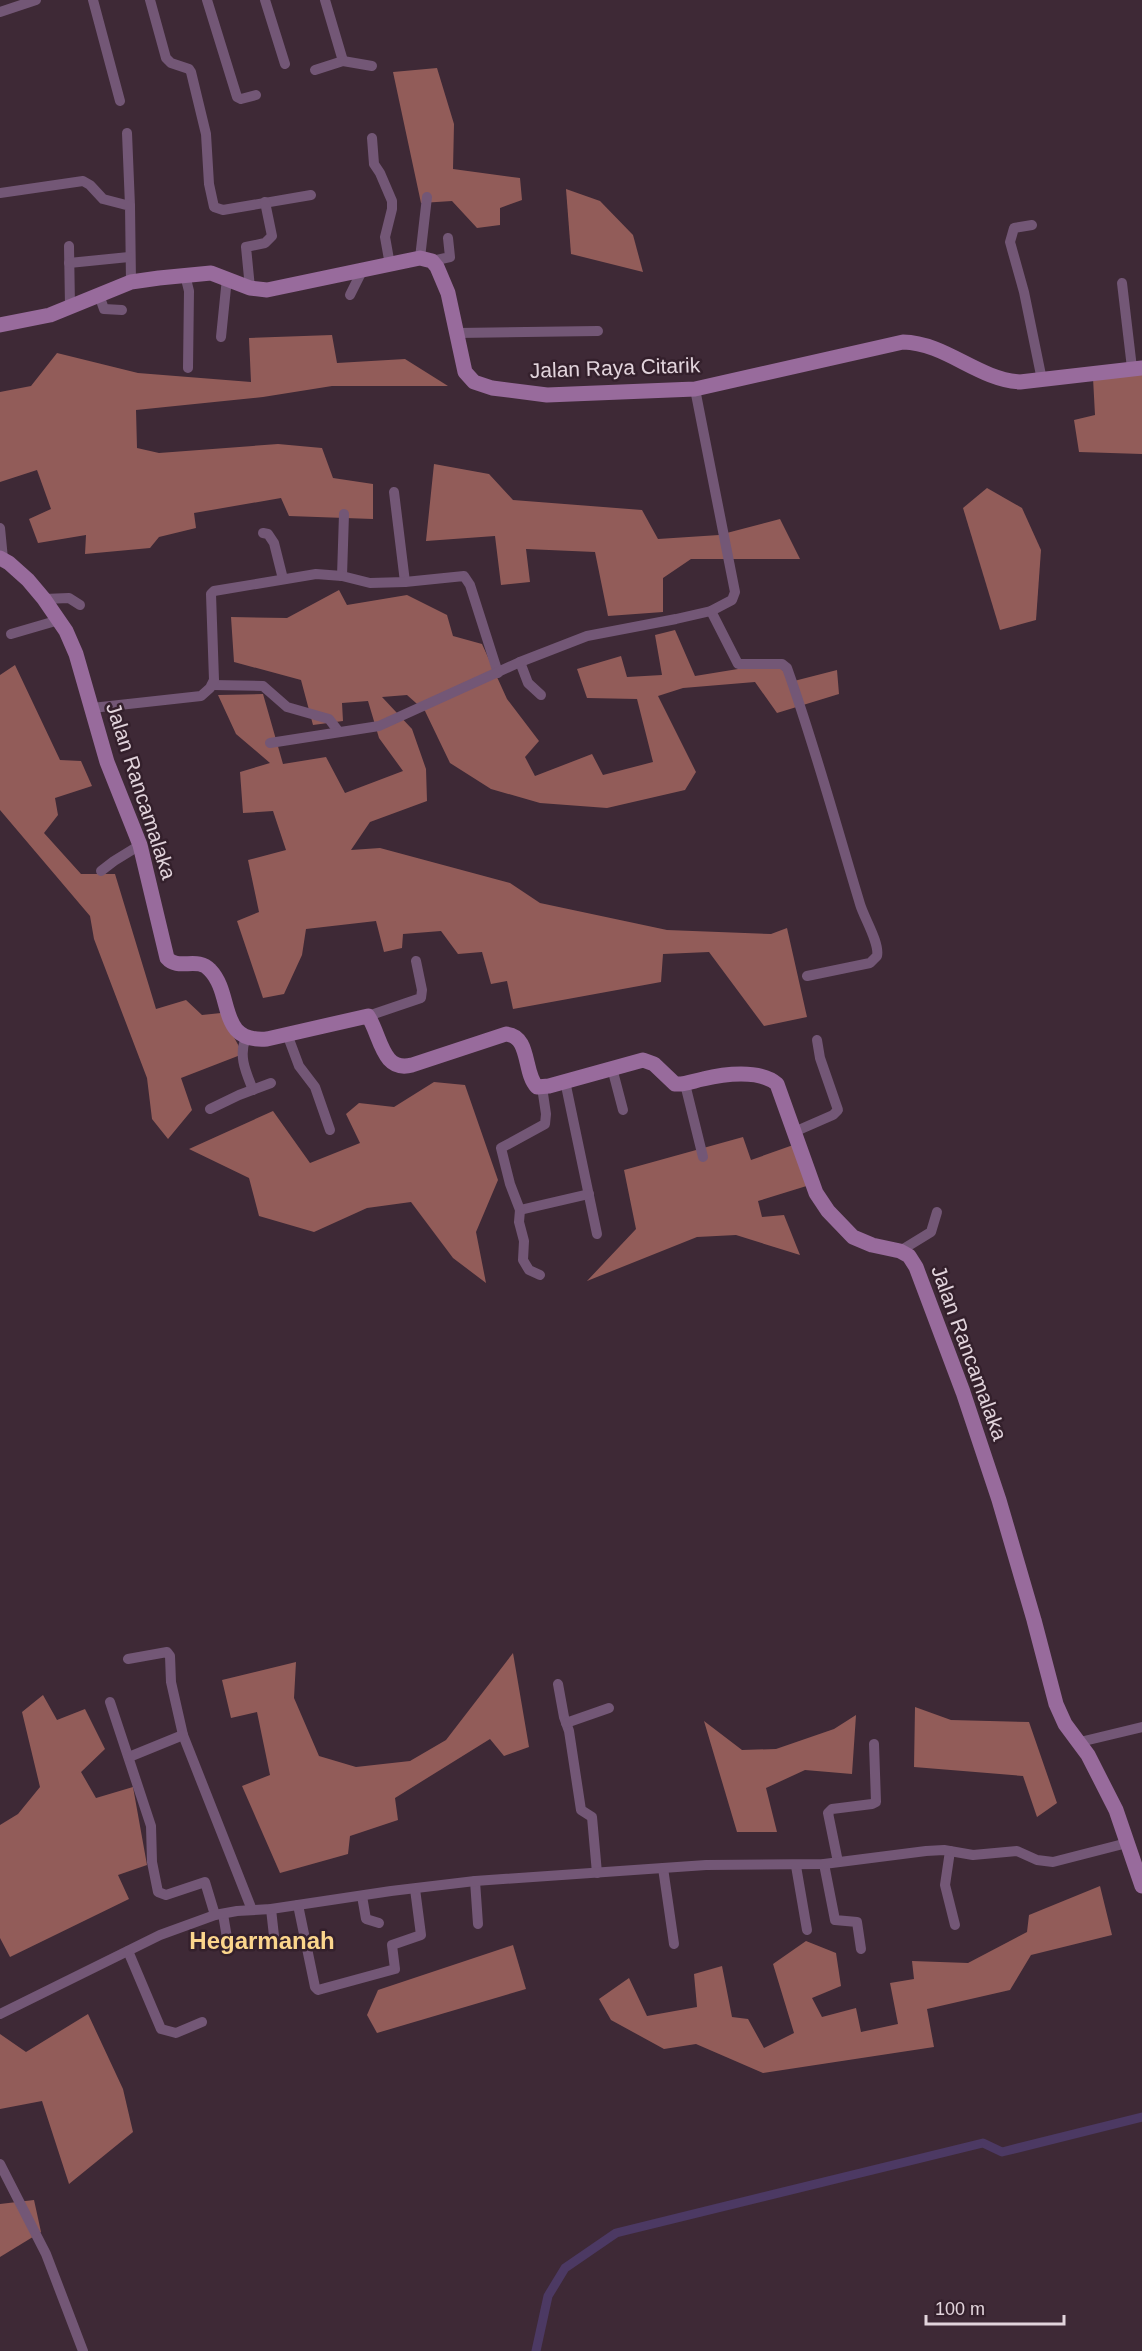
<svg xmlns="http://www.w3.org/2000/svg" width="1142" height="2351" viewBox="0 0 1142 2351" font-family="Helvetica,sans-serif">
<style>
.forest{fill:#925c59}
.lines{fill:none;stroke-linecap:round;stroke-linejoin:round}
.canal{stroke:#4c3963;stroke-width:9}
.street{stroke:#735776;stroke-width:10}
.secondary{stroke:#986b9c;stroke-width:15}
.labels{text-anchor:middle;stroke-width:5;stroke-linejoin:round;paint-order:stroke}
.street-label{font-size:21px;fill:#e2d4dc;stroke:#34202c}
.quarter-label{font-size:24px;font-weight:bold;fill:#fbd58c;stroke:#34202c}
</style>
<rect width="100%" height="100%" fill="#3e2936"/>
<g class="forest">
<path d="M 437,68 L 454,124 L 453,169 L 520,178 L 522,200 L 500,208 L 500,225 L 477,228 L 452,201 L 421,203 L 393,72 Z"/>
<path d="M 566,189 L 600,201 L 633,235 L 643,272 L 571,254 Z"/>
<path d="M 332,335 L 337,363 L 405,359 L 448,386 L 332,386 L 263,397 L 136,410 L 137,448 L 159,453 L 278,444 L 322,448 L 333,478 L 373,484 L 373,519 L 289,516 L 281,498 L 194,513 L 196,528 L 159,537 L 150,548 L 85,554 L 86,535 L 38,543 L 29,519 L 51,509 L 37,470 L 0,482 L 0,392 L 31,386 L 57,353 L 138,373 L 251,382 L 249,338 Z"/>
<path d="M 1142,367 L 1142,454 L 1079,452 L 1074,420 L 1095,415 L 1093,378 Z"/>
<path d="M 434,464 L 489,474 L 513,500 L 642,510 L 658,539 L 719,535 L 780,519 L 800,559 L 691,559 L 663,578 L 663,612 L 608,616 L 595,552 L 526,549 L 530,582 L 501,585 L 495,536 L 426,541 Z"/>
<path d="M 987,488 L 1022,508 L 1041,550 L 1036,620 L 1000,630 L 963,508 Z"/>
<path d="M 339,590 L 347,605 L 407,595 L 447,615 L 453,636 L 482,644 L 507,699 L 539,741 L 525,757 L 535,776 L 592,754 L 603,775 L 653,762 L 637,699 L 587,698 L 577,669 L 621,656 L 627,677 L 662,675 L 655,635 L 675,630 L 695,676 L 775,663 L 794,681 L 837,670 L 839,694 L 777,713 L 755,682 L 683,688 L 658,696 L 696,772 L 685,790 L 607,808 L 540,803 L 491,789 L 450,763 L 425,711 L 407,695 L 382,697 L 412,729 L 426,769 L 427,801 L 370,822 L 351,850 L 380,848 L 510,883 L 540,903 L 667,930 L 771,934 L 787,928 L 807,1017 L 764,1026 L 709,952 L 663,954 L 661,982 L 513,1009 L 507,981 L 491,984 L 482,952 L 458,954 L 441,931 L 403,934 L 402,948 L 384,952 L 376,921 L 306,929 L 302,955 L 284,994 L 263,998 L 237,921 L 259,912 L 248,860 L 286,850 L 273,811 L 243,813 L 240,772 L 270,763 L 236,734 L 218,695 L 263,694 L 283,764 L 326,757 L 345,793 L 403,771 L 379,738 L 368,701 L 342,703 L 343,721 L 313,725 L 301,680 L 234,662 L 231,617 L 287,618 Z"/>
<path d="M 15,665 L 60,760 L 81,761 L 92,786 L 55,798 L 58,815 L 44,833 L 81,874 L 115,874 L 156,1009 L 186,1000 L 202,1015 L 221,1013 L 243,1054 L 181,1078 L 192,1110 L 168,1139 L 152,1119 L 147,1078 L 94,939 L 90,916 L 0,810 L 0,675 Z"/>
<path d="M 434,1082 L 465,1085 L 498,1180 L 476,1232 L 486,1283 L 453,1258 L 411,1202 L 367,1208 L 314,1232 L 259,1216 L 249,1178 L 189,1149 L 273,1111 L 310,1163 L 360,1143 L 346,1114 L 359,1103 L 394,1107 Z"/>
<path d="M 743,1137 L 751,1160 L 796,1144 L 813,1184 L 758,1201 L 762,1217 L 784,1215 L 800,1255 L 736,1235 L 697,1237 L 587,1281 L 636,1229 L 624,1170 Z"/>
<path d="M 513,1653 L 529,1747 L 504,1756 L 490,1739 L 395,1798 L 398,1820 L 350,1836 L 348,1854 L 280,1873 L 242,1786 L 270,1775 L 257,1712 L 231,1718 L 222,1680 L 296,1662 L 294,1698 L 319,1756 L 356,1767 L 410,1761 L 446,1740 Z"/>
<path d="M 43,1695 L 57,1720 L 85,1709 L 105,1749 L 81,1772 L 96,1798 L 133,1787 L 147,1865 L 118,1875 L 129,1899 L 10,1957 L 0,1938 L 0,1825 L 18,1814 L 40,1787 L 22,1712 Z"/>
<path d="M 915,1707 L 951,1720 L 1029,1722 L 1057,1803 L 1037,1817 L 1023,1776 L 914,1767 Z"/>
<path d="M 856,1715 L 852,1774 L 805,1770 L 766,1788 L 777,1832 L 737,1832 L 704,1721 L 742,1750 L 776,1749 L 834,1729 Z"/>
<path d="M 1100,1886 L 1112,1935 L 1031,1955 L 1010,1990 L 927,2009 L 934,2047 L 763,2073 L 696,2044 L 664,2049 L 611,2020 L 599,1999 L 629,1978 L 647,2016 L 697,2007 L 694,1974 L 722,1966 L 732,2017 L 748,2019 L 764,2048 L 794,2033 L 773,1964 L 806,1941 L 836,1953 L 841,1986 L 812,1998 L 822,2017 L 856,2008 L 861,2032 L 898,2024 L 890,1983 L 914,1979 L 912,1961 L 968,1963 L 1027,1932 L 1029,1915 Z"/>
<path d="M 513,1945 L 526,1989 L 377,2033 L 367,2015 L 378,1990 Z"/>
<path d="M 88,2014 L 123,2089 L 133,2132 L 69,2184 L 42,2101 L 0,2109 L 0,2034 L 26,2052 Z"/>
<path d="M 34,2200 L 41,2232 L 0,2257 L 0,2204 Z"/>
</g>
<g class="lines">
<path class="canal" d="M 536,2351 L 548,2296 L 565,2268 L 616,2233 L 983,2143 L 1002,2152 L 1142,2117"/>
<g class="street">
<path d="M 93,0 L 120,101"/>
<path d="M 150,0 L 166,58 L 171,63 L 189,69 L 191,72 L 206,134 L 209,184 L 214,207 L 223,210 L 311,195"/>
<path d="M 207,0 L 237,97 L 241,99 L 256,95"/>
<path d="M 265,0 L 285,64"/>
<path d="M 325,0 L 343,61"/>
<path d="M 0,12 L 36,0"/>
<path d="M 315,70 L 343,61 L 372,66"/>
<path d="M 127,133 L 130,206"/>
<path d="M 372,138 L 374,164 L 380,173 L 392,201 L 392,209 L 385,237 L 390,265"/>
<path d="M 0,193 L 83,181 L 90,185 L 103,199 L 130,206 L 131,282"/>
<path d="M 1032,225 L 1014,228 L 1010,242 L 1024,292 L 1042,380"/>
<path d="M 69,246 L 70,306"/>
<path d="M 420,258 L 427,197"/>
<path d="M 432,261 L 450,257 L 448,238"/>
<path d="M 69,263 L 129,257"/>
<path d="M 185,275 L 189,291 L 188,368"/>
<path d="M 1122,283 L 1132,368"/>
<path d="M 250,288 L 246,247 L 265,243 L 272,236 L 265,202"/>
<path d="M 99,295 L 104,309 L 122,310"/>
<path d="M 350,295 L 362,271"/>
<path d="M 457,333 L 598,331"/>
<path d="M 221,337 L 227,278"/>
<path d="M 394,492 L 405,582"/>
<path d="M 0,528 L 3,559"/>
<path d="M 263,533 L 268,534 L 274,543 L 283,579"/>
<path d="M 342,576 L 344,514"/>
<path d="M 44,599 L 69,598 L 80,605"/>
<path d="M 711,611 L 738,664 L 782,664 L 787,668 C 815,746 836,825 860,904 C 864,918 880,943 877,956 L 870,963 L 807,976"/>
<path d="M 11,634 L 59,620"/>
<path d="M 520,662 L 528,683 L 541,695"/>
<path d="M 212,685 L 263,686 L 287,707 L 329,719 L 339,732"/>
<path d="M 92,708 L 201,696 L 210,688 L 214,680 L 211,594 L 214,591 L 316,574 L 342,576 L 370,583 L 405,582 L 464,576 L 470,585 L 498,673"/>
<path d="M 270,743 L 379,726 L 520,662 L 587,636 L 676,619 L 711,611 L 732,600 L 735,592 L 695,389"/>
<path d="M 101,871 L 114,861 L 140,845"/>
<path d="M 368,1016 L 421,998 L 422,990 L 416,961"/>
<path d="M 287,1034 L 299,1066 L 315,1087 L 330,1130"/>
<path d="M 246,1038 C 238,1056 246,1072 253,1090"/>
<path d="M 612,1068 L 623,1110"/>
<path d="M 565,1081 L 597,1234"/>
<path d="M 685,1084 L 703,1157"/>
<path d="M 210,1109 L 239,1095 L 271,1083"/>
<path d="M 794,1132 L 833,1115 L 838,1110 L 820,1058 L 817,1040"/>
<path d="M 520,1210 L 589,1194"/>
<path d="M 900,1251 L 931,1232 L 937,1212"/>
<path d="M 540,1275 L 529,1270 L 523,1260 L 524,1241 L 519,1222 L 520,1210 L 510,1184 L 501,1148 L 545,1124 L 546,1114 L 542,1087"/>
<path d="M 128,1659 L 167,1652 L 170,1656 L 171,1682 L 183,1735 L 252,1910"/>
<path d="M 558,1684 L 564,1717 L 569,1731 L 581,1810 L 592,1817 L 597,1873"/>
<path d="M 110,1702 L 151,1826 L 152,1862 L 158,1892 L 166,1895 L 205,1882 L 215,1915"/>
<path d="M 566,1723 L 609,1708"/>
<path d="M 1080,1742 L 1142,1727"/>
<path d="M 129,1757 L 183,1735"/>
<path d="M 950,1851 L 945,1885 L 955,1925"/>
<path d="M 838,1862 L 828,1813 L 832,1809 L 872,1804 L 876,1802 L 874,1744"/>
<path d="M 824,1864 L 835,1920 L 857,1922 L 861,1949"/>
<path d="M 796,1866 L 807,1930"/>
<path d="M 663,1868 L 674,1944"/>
<path d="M 475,1881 L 478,1924"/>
<path d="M 362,1896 L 366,1919 L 379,1923"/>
<path d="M 298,1905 L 315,1987 L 318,1990 L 395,1969 L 392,1945 L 421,1935 L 415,1889"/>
<path d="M 271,1909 L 275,1945"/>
<path d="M 223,1914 L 228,1944"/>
<path d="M 128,1951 L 161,2029 L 176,2033 L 202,2022"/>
<path d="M 0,2014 L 160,1935 L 215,1915 L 237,1911 L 271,1909 L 391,1891 L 475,1881 L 706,1865 L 824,1864 L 926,1851 L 944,1850 L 973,1855 L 1017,1851 L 1037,1860 L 1053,1862 L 1127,1843"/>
<path d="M 0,2164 L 46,2254 L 83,2351"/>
</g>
<g class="secondary">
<path d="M 0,325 L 50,315 L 131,282 L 159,278 L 211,273 L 250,288 L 267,290 L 420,258 L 432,261 L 437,267 L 448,293 L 465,372 L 474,382 L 492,388 L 547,395 L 695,389 L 903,342 C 946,343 977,379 1020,382 L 1142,368"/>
<path d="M 0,558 L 9,563 L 28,580 L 44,599 L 66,631 L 76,654 L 107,762 L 140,845 L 167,958 C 178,971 198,956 210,970 C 234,995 217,1043 267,1039 L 368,1016 C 381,1036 382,1073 412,1065 L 506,1034 C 531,1036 523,1073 537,1087 L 549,1086 L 643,1060 L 654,1064 L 675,1084 C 685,1085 693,1081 703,1079 C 723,1074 760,1069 777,1084 L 816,1193 L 828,1211 L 853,1237 L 872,1245 L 900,1251 L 909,1256 L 916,1267 L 963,1392 L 999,1500 L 1034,1620 L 1056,1704 L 1065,1724 L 1088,1755 L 1116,1810 L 1142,1886"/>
</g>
</g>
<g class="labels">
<g class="street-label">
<text transform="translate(615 368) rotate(-2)" y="7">Jalan Raya Citarik</text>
<text transform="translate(141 791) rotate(72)" y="7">Jalan Rancamalaka</text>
<text transform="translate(969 1353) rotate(70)" y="7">Jalan Rancamalaka</text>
</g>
<g class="quarter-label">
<text x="262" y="1949">Hegarmanah</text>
</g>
</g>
<path d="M926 2315v9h138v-9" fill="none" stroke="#e2d4dc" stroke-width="3"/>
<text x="935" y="2315" font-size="18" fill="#e2d4dc" stroke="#34202c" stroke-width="4.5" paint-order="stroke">100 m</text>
</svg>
